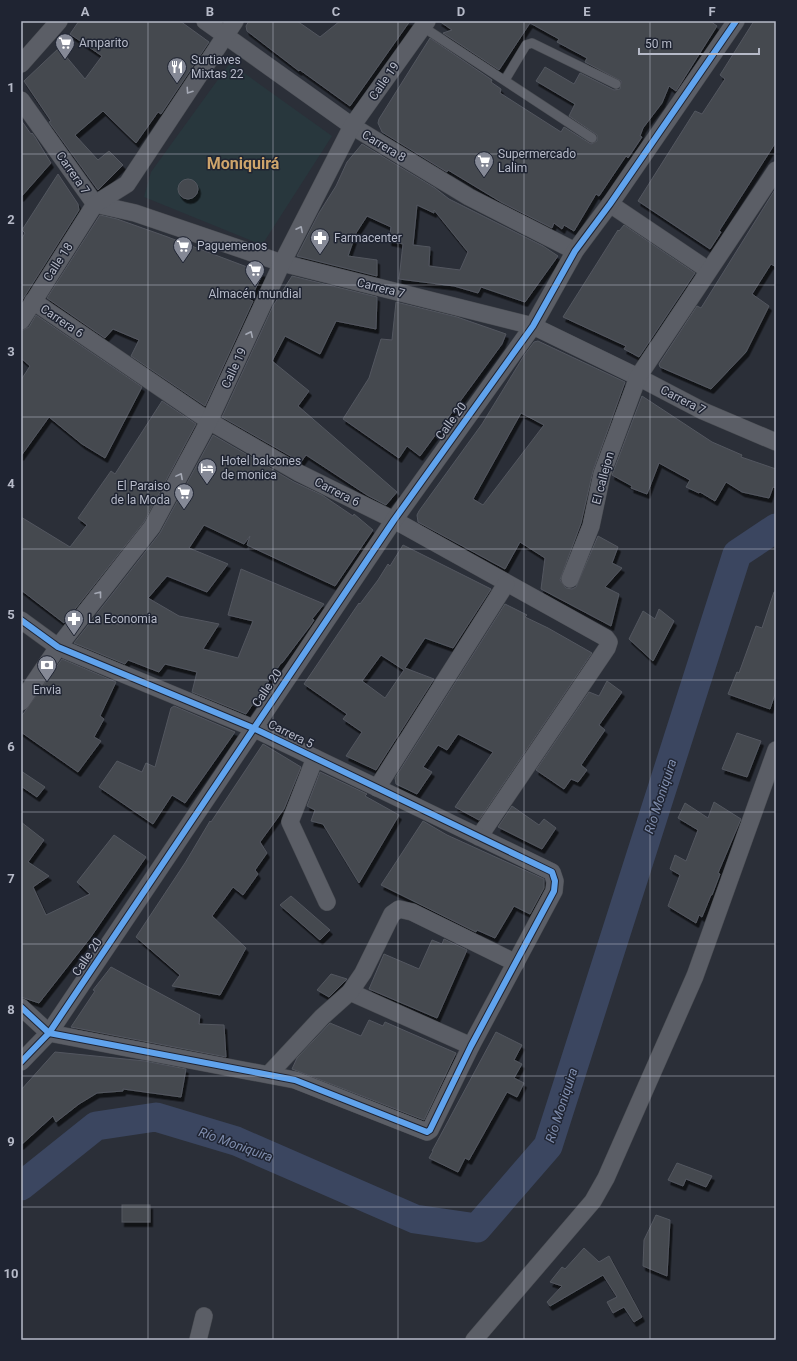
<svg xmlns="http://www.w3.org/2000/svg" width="797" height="1361" viewBox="0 0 797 1361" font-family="Roboto,sans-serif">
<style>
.green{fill:#28373d}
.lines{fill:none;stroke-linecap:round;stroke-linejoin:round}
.river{stroke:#3b4660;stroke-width:29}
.building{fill:#454850;stroke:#53575f;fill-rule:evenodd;filter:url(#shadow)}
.service-casing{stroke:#494c52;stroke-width:10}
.minor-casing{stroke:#494c52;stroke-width:18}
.service{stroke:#5b5e66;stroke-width:9}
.minor{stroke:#5b5e66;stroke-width:17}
.cycleway-casing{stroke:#1f2432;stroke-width:8}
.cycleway{stroke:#60a3ed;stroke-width:6}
.oneway{stroke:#a4a8b4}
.grid{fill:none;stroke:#b6bac8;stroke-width:1;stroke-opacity:0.55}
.labels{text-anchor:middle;stroke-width:3;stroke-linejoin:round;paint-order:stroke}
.poi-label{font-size:12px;fill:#b6bac8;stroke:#1f2432;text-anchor:start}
.street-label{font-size:12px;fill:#b6bac8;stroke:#1f2432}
.water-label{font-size:13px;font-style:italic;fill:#7f8dad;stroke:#1f2432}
.district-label{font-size:16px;font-weight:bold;fill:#cea46b;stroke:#1f2432}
.neatline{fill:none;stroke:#b6bac8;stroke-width:1.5}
.grid-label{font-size:13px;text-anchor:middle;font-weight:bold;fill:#b6bac8}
</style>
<defs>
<filter id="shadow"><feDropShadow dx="2.5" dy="4.5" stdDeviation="0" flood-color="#0009"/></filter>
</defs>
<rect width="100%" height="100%" fill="#2b2f38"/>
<path class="green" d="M 230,63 L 332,136 L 262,245 L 144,197 L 151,172 Z"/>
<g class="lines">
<path class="river" d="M 21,1186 L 96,1126 L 156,1117 L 236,1141 L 415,1219 L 477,1228 L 548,1146 L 737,554 L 776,528"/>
</g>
<g class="building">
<path d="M 79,21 L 180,21 L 209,42 L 161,114 L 158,112 L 136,143 L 103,111 L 75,135 L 98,160 L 109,151 L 123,165 L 98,190 L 49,122 L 51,121 L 24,81 L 59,48 L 85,79 L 102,56 L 70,34 Z"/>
<path d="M 249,21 L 297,21 L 320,37 L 340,21 L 410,21 L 350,106 L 300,70 L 299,71 L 247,31 L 246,26 Z"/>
<path d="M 439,21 L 710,21 L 717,26 L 676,91 L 669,86 L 662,103 L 643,128 L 640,136 L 642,137 L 628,158 L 626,156 L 599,196 L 596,194 L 574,231 L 564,225 L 562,229 L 554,223 L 552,228 L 501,202 L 448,170 L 447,172 L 382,132 L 378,123 L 379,119 L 430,38 L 492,80 L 491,82 L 501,89 L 500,93 L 561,132 L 564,127 L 591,144 L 597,141 L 597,135 L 569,116 L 575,104 L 536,81 L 545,67 L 574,84 L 580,73 L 614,90 L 620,89 L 621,81 L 585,62 L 587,58 L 557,42 L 559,39 L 530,23 L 499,70 L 443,33 L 452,30 Z"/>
<path d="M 754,21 L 776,21 L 776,142 L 719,231 L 721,232 L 710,249 L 638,201 L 695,111 L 702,114 L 725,79 L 720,75 Z"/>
<path d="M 21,120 L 31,134 L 32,133 L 35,137 L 51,163 L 21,197 Z"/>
<path d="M 362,144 L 435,188 L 449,199 L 543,246 L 558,256 L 525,302 L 481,287 L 478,293 L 454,286 L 399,279 L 403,244 L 389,241 L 391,227 L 367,216 L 356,233 L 348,256 L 377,260 L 377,276 L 297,256 L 319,213 L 336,186 L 347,162 ZM 417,205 L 434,213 L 434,210 L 468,252 L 460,270 L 429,266 L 430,247 L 413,245 Z"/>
<path d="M 58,174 L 78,204 L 79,210 L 21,302 L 21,240 L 25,233 L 22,230 Z"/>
<circle cx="188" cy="189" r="10"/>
<path d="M 776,188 L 776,267 L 771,264 L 752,294 L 769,306 L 746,352 L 711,389 L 660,367 L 659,364 L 697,306 L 701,308 Z"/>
<path d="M 100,215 L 117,219 L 165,236 L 263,273 L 250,300 L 253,301 L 205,406 L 131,356 L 139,340 L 113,329 L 105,338 L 47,298 Z"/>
<path d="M 624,225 L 695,273 L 639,357 L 624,349 L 626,346 L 563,317 L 618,230 L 619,231 Z"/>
<path d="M 292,276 L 377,297 L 376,329 L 336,321 L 320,354 L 285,336 L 272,361 L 309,391 L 298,406 L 397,492 L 386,505 L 367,495 L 306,455 L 301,462 L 222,417 L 273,306 Z"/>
<path d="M 396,302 L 457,317 L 506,334 L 502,344 L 420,456 L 407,446 L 399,458 L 343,419 L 369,378 L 381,339 L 392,340 Z"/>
<path d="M 36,315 L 142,387 L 105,458 L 82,444 L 49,417 L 21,456 L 21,380 L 30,366 L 21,358 L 21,331 L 29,327 Z"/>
<path d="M 538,341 L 625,382 L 593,471 L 581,523 L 560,580 L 566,588 L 572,589 L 576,587 L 598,536 L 618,547 L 612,563 L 622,568 L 605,587 L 619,594 L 611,626 L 541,589 L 545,558 L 520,542 L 505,569 L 418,522 L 417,515 L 419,511 L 482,424 L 525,354 L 534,342 ZM 521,413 L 544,425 L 483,505 L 473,499 Z"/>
<path d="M 642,396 L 712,442 L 742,455 L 741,457 L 776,469 L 776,488 L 773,487 L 769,498 L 742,492 L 726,482 L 715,501 L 700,492 L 699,493 L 686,487 L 690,480 L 659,463 L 647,494 L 631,488 L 632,486 L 612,475 Z"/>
<path d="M 162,401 L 196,424 L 144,522 L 64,623 L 21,590 L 21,517 L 70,547 L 87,525 L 78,518 L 111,471 L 115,474 Z"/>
<path d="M 213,435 L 294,482 L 322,495 L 353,516 L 354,514 L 373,530 L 335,586 L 247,545 L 250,536 L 244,544 L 204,525 L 189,548 L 228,564 L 207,592 L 167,576 L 148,598 L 179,616 L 219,624 L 203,649 L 238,658 L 253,621 L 228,615 L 241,569 L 324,604 L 312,619 L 314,620 L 310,626 L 282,663 L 281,663 L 246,714 L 192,692 L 197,672 L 165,664 L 159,672 L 128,660 L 125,664 L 74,643 L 160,533 Z"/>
<path d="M 403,545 L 491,589 L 453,648 L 425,638 L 405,668 L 434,679 L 376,770 L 346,756 L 362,732 L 343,719 L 347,714 L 304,684 L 359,603 L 360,604 L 378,580 L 388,564 L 390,566 ZM 381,655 L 404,670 L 385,698 L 362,681 Z"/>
<path d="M 774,592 L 776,592 L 776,691 L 770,709 L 728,694 L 737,672 L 739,673 L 756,626 L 762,628 Z"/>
<path d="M 505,604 L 527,615 L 525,617 L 548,628 L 592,653 L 479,820 L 455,807 L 493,752 L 458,734 L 447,750 L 438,745 L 423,767 L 432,772 L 417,794 L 396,784 L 395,778 Z"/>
<path d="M 659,609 L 674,621 L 653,661 L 629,639 L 643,611 L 655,619 Z"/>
<path d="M 62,659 L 116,682 L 100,716 L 104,719 L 94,737 L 101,741 L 78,772 L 21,732 L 21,717 Z"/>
<path d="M 607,681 L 622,692 L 599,725 L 605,730 L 581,765 L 587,770 L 578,782 L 571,779 L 564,789 L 536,770 L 589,692 L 599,696 Z"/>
<path d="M 174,706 L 235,732 L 185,803 L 172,795 L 153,824 L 99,787 L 117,761 L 142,772 L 146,763 L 155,767 L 171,708 Z"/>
<path d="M 737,733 L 761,741 L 747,777 L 722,769 Z"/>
<path d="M 263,744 L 301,767 L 284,809 L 260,842 L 267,853 L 255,870 L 258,874 L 243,895 L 233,887 L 212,916 L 246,948 L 220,995 L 172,986 L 180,975 L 136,937 L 185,863 L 210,821 L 211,822 Z"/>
<path d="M 21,771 L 45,787 L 37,797 L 21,786 Z"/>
<path d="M 320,772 L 367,794 L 365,796 L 399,815 L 359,883 L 323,824 L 311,821 L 315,810 L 307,806 Z"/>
<path d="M 714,802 L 741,819 L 718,873 L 720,874 L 712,895 L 711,895 L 702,917 L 699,915 L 696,923 L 668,906 L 680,875 L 670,869 L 675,855 L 686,861 L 698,830 L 678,818 L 685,803 L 708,818 Z"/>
<path d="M 512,806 L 539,825 L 544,819 L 556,828 L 542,849 L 498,827 Z"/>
<path d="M 423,821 L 447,835 L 544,879 L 544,888 L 530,914 L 514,906 L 495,938 L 477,930 L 476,932 L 381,885 Z"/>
<path d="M 21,822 L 44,840 L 28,862 L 49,876 L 33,887 L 46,915 L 90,894 L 77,882 L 114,835 L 146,857 L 90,938 L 39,1003 L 21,997 Z"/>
<path d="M 291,896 L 330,930 L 320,940 L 280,905 Z"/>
<path d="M 444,939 L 467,950 L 437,1018 L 369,989 L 384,954 L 419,969 L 432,940 L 442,944 Z"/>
<path d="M 111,967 L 200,1015 L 199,1024 L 224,1025 L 226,1057 L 71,1027 L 95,991 L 93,990 Z"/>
<path d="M 331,974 L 347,979 L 329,997 L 317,990 Z"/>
<path d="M 369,1020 L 383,1026 L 385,1022 L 456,1053 L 424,1120 L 292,1069 L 297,1058 L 330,1023 L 361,1036 Z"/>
<path d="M 496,1032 L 522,1045 L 514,1060 L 522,1064 L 514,1078 L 524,1083 L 517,1097 L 507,1092 L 469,1160 L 465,1158 L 458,1172 L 429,1158 L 433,1151 L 432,1151 Z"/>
<path d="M 55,1052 L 145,1061 L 186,1069 L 181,1097 L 123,1089 L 123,1091 L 97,1093 L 79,1104 L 56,1122 L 53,1116 L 21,1145 L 21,1090 Z"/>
<path d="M 677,1163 L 712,1176 L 706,1187 L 686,1179 L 683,1186 L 668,1180 Z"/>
<rect x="122" y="1205" width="28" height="17"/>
<path d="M 656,1215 L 670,1220 L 667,1276 L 643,1266 L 644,1240 Z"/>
<path d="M 584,1248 L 599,1262 L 609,1256 L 642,1317 L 634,1322 L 624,1307 L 613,1313 L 607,1302 L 617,1297 L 603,1275 L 550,1306 L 547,1302 L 562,1286 L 550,1282 L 562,1267 L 565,1269 Z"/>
</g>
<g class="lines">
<g class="service-casing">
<g id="service">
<path d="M 423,27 L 592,138"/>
<path d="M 505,80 L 526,45 L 532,43 L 616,84"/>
</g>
</g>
<g class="minor-casing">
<g id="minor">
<path d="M 205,21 L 352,126 L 469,197 L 575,251"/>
<path d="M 21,64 L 59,21"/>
<path d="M 21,100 L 95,204 L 135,213 L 282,263 L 533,326 L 638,377 L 703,411 L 776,442"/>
<path d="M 610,204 L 708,270"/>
<path d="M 33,301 L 209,421 L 299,473 L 394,520 L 606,638 L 609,642 L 607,648 L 479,837"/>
<path d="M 21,321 L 95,204 L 127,184 L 235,21"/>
<path d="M 570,579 L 591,526 L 602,474 L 638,377 L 776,170"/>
<path d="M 21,620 L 58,647 L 253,728 L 552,872 L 555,881 L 554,891 L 471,1046 L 430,1130 L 427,1132 L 295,1080 L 49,1033 L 21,1007"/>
<path d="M 21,702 L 58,647 L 152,527 L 209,421 L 282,263 L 352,126 L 427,21"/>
<path d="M 315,758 L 290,822 L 327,902"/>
<path d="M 377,788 L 506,584"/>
<path d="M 350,992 L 471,1046"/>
<path d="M 21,1062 L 49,1033 L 394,520 L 533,326 L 575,251 L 610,204 L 736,21"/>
<path d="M 269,1074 L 322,1017 L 350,992 L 363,973 L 392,914 L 399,909 L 412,912 L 516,963"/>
<path d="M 198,1340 L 204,1316"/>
<path d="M 474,1340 L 593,1201 L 606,1178 L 695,976 L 776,750"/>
</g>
</g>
<use href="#service" class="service"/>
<use href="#minor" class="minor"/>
<g class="cycleway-casing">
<g id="cycleway">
<path d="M 21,620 L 58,647 L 253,728 L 552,872 L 555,881 L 554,891 L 471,1046 L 430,1130 L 427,1132 L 295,1080 L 49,1033 L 21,1007"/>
<path d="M 21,1062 L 49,1033 L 394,520 L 533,326 L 575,251 L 610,204 L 736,21"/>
</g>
</g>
<use href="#cycleway" class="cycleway"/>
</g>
<defs><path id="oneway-chevron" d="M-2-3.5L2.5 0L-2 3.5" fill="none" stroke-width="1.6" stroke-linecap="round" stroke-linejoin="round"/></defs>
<g class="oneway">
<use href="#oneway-chevron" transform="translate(189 91) rotate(124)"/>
<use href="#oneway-chevron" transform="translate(300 229) rotate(-63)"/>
<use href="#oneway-chevron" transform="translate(250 334) rotate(-65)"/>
<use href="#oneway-chevron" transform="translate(180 476) rotate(-62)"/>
<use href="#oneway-chevron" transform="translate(99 594) rotate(-52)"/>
</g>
<path class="grid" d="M 148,21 L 148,1340M 273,21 L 273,1340M 398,21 L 398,1340M 524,21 L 524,1340M 650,21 L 650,1340M 21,154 L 776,154M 21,285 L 776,285M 21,417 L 776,417M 21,549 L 776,549M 21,680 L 776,680M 21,812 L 776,812M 21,944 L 776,944M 21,1076 L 776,1076M 21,1207 L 776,1207"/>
<defs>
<g id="supermarket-pin" transform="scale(1)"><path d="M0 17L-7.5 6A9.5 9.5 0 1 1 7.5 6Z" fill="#858996" stroke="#1f2432"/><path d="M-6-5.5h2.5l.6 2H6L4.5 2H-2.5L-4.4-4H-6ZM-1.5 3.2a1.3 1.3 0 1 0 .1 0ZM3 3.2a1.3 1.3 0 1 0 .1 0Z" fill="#fff"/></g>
<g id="restaurant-pin" transform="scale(1)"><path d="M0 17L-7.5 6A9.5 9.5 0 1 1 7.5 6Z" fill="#858996" stroke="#1f2432"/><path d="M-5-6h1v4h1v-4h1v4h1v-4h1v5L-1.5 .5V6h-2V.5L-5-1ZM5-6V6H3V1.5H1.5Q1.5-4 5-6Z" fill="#fff"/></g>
<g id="pharmacy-pin" transform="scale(1)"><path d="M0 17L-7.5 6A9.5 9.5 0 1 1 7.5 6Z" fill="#858996" stroke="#1f2432"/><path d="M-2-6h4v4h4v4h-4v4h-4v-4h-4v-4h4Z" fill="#fff"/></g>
<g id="hotel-pin" transform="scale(1)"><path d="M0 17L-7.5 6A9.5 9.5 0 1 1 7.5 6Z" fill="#858996" stroke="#1f2432"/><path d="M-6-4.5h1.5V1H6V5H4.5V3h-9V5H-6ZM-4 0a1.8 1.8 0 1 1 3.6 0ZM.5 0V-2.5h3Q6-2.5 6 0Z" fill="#fff"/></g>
<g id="bank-pin" transform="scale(1)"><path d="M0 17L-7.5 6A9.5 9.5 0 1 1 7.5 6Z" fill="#858996" stroke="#1f2432"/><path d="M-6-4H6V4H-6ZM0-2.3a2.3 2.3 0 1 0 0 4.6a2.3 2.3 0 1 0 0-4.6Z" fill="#fff"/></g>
</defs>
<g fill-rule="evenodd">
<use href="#supermarket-pin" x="65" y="43"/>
<use href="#restaurant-pin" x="177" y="67"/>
<use href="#supermarket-pin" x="484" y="161"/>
<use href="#pharmacy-pin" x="320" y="238"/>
<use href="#supermarket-pin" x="183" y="246"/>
<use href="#supermarket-pin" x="255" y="270"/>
<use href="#hotel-pin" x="207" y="468"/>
<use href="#supermarket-pin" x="184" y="493"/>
<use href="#pharmacy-pin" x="74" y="619"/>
<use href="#bank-pin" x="47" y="665"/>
</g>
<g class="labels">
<g class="poi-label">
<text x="79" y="47">Amparito</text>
<text x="191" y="64">Surtiaves<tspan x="191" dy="14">Mixtas 22</tspan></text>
<text x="498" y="158">Supermercado<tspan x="498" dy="14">Lalim</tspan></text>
<text x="334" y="242">Farmacenter</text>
<text x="197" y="250">Paguemenos</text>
<text x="255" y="298" text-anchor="middle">Almacén mundial</text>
<text x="221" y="465">Hotel balcones<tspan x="221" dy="14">de monica</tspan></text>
<text x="170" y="490" text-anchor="end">El Paraiso<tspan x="170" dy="14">de la Moda</tspan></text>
<text x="88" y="623">La Economia</text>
<text x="47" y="694" text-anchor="middle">Envia</text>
</g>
<g class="street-label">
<text transform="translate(384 81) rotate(-55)" y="4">Calle 19</text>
<text transform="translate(384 146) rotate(31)" y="4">Carrera 8</text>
<text transform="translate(73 173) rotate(55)" y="4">Carrera 7</text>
<text transform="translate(58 262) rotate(-57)" y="4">Calle 18</text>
<text transform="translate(381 288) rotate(14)" y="4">Carrera 7</text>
<text transform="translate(62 321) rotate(34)" y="4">Carrera 6</text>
<text transform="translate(234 368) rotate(-65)" y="4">Calle 19</text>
<text transform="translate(683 400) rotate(27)" y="4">Carrera 7</text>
<text transform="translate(451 421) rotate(-54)" y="4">Calle 20</text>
<text transform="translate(603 478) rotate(-75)" y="4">El callejon</text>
<text transform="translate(337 492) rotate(27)" y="4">Carrera 6</text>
<text transform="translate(267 688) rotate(-56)" y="4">Calle 20</text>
<text transform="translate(291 734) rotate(26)" y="4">Carrera 5</text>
<text transform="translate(87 957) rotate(-56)" y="4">Calle 20</text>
</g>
<g class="water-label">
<text transform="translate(660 796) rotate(-72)" y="5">Río Moniquira</text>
<text transform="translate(561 1105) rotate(-72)" y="5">Río Moniquira</text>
<text transform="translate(236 1144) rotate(20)" y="5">Río Moniquira</text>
</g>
<g class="district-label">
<text x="243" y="169">Moniquirá</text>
</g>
</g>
<rect width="797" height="1361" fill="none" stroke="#1f2432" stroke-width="44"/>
<path d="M639 48v6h120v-6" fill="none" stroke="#b6bac8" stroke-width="2"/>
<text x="645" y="48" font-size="12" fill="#b6bac8" stroke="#1f2432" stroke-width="3" paint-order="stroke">50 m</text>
<rect x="22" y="22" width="753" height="1317" class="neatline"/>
<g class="grid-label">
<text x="85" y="16">A</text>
<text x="210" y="16">B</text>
<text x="336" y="16">C</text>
<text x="461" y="16">D</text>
<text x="587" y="16">E</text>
<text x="712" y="16">F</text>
<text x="11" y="92">1</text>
<text x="11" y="224">2</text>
<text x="11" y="356">3</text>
<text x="11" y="488">4</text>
<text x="11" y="619">5</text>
<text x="11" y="751">6</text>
<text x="11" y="883">7</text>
<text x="11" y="1014">8</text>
<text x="11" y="1146">9</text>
<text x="11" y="1278">10</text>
</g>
</svg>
